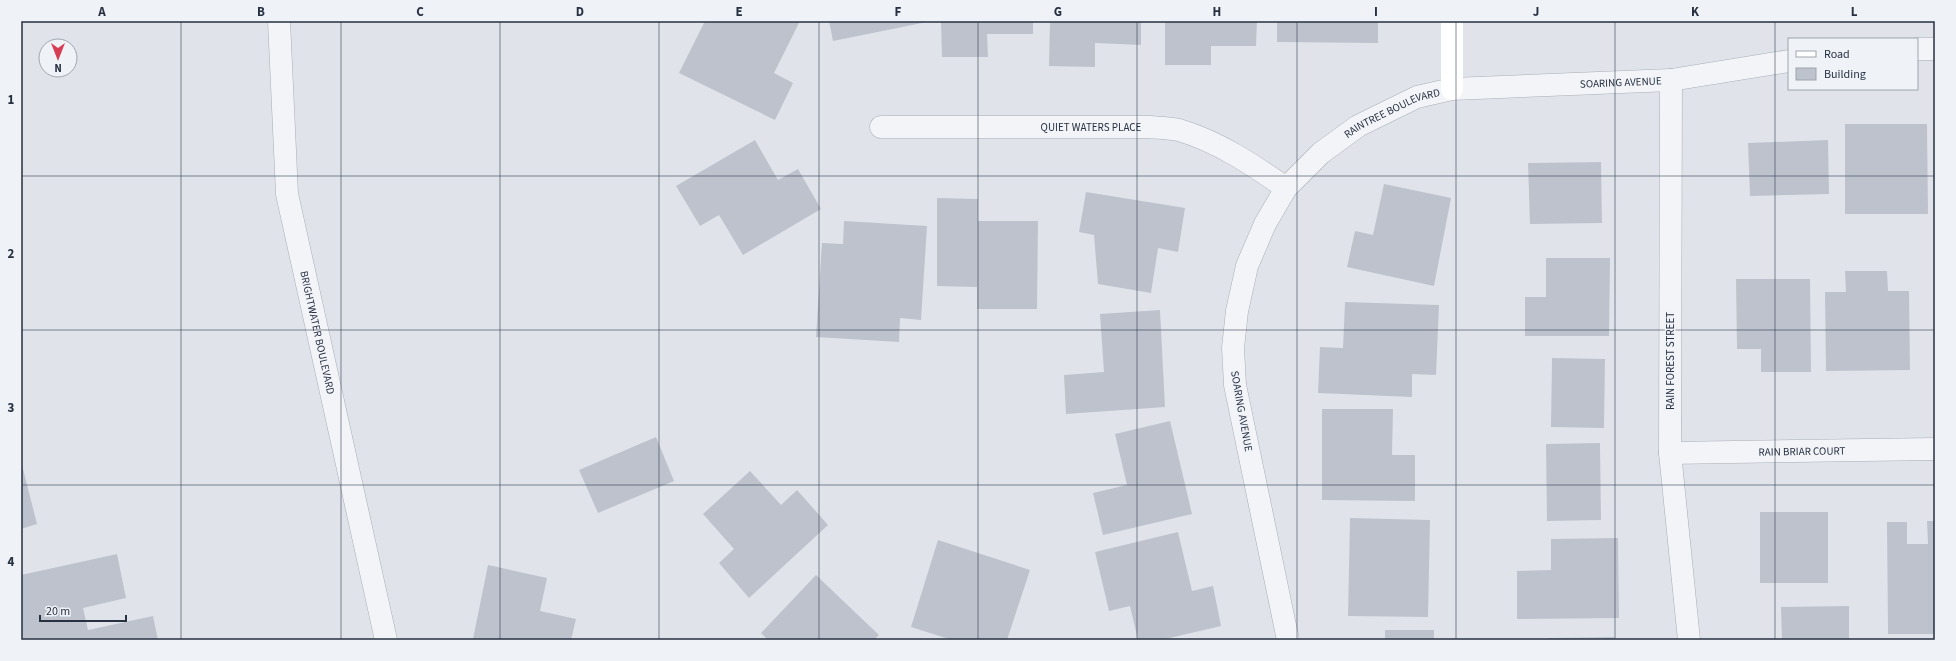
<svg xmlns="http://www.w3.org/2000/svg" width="1956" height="661" viewBox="0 0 1956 661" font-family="'Source Sans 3',sans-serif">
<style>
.building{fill:#bdc2cd}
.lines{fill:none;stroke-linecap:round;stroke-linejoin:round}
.street-casing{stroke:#a8aeb8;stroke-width:23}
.street{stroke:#f3f4f8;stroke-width:22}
.secondary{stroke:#fff;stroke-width:22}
.grid{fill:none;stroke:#273142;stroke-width:1;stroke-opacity:0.55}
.labels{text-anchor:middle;stroke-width:3;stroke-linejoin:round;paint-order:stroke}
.street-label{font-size:11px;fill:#273142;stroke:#eff2f7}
.neatline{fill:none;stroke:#273142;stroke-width:1.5}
.grid-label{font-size:13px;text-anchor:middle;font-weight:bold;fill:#273142}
</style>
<rect width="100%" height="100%" fill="#e0e4ea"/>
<g class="building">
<path d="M 705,21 L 800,21 L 774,73 L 793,83 L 775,120 L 679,73 Z"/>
<path d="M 829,21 L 927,21 L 927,22 L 833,41 Z"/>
<path d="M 941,21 L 1033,21 L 1033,34 L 987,34 L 988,57 L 942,57 Z"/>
<path d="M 1050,21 L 1141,21 L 1141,45 L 1095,43 L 1095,67 L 1049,66 Z"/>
<path d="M 1165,21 L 1257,21 L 1256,46 L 1211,46 L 1211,65 L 1165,65 Z"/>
<path d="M 1277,21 L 1378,21 L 1378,43 L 1277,42 Z"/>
<path d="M 1845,124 L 1927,124 L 1928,214 L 1845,214 Z"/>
<path d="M 755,140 L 778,180 L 798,169 L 821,209 L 743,255 L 719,215 L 700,226 L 676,186 Z"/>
<path d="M 1828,140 L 1829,194 L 1750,196 L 1748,143 Z"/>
<path d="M 1601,162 L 1602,223 L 1530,224 L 1528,163 Z"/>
<path d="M 1384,184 L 1451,198 L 1434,286 L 1347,267 L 1355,231 L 1373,235 Z"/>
<path d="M 1086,192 L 1185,208 L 1178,252 L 1158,248 L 1151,293 L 1098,284 L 1094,235 L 1079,232 Z"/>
<path d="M 937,198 L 978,199 L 978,221 L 1038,221 L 1037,309 L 977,309 L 977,287 L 937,286 Z"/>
<path d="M 844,221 L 927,226 L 921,320 L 900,318 L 899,342 L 816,337 L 822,243 L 843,244 Z"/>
<path d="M 1546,258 L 1610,258 L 1609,336 L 1525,336 L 1525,297 L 1546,297 Z"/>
<path d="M 1845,271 L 1887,271 L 1888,291 L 1909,291 L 1910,370 L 1826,371 L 1825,292 L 1846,292 Z"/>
<path d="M 1736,279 L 1810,279 L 1811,372 L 1761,372 L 1761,349 L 1737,349 Z"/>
<path d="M 1345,302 L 1439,305 L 1436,375 L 1412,374 L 1412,397 L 1318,393 L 1320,347 L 1343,348 Z"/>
<path d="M 1160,310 L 1165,407 L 1066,414 L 1064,375 L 1104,372 L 1100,314 Z"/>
<path d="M 1552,358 L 1605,359 L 1604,428 L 1551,427 Z"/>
<path d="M 1322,409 L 1393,409 L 1392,455 L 1415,455 L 1415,501 L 1322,500 Z"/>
<path d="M 1170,421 L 1192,514 L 1103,535 L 1093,493 L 1127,485 L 1115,434 Z"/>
<path d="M 656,437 L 674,481 L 598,513 L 579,470 Z"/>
<path d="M 1600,443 L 1601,520 L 1547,521 L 1546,444 Z"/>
<path d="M 21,461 L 37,524 L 21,529 Z"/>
<path d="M 750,471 L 781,505 L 797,490 L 828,525 L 749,598 L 719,563 L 734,549 L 703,514 Z"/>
<rect x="1760" y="512" width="68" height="71"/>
<path d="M 1350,518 L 1430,520 L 1428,617 L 1348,616 Z"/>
<path d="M 1927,521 L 1935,521 L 1935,634 L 1888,634 L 1887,522 L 1907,522 L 1907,544 L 1928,544 Z"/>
<path d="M 1178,532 L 1192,591 L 1213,586 L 1221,626 L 1161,640 L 1138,640 L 1130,606 L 1109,611 L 1095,552 Z"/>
<path d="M 1618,538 L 1619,618 L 1517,619 L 1517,571 L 1551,570 L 1551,539 Z"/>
<path d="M 938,540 L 1030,570 L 1007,640 L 952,640 L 911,627 Z"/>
<path d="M 117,554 L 126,598 L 83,608 L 88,630 L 153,616 L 158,640 L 22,640 L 21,575 Z"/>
<path d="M 488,565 L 547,578 L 540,611 L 576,619 L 571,640 L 473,639 Z"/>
<path d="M 816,575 L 879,635 L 874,640 L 768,640 L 761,633 Z"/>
<path d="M 1849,606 L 1849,640 L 1782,640 L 1781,607 Z"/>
<rect x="1385" y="630" width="49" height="10"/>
<path d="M 1614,637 L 1614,640 L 1548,640 L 1548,638 Z"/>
</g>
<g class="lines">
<g class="street-casing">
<g id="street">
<path id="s1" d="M 279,21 L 287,194 L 386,640"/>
<path d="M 1917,49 L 1935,49"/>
<path d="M 1671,80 L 1670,453 L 1689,640"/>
<path id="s2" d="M 881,127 L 1149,127 C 1159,128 1170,128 1179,130 C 1219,142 1253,165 1286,188"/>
<path id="s3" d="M 1670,453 L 1935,449"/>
<path id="s4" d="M 1288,640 L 1235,385 L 1233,348 L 1237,311 L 1247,266 L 1265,224 L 1286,188 L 1321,153 L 1358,126 L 1417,97 L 1452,89 L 1671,80 L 1789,61"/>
</g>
</g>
<use href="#street" class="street"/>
<path class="secondary" d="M 1452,89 L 1452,21"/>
</g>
<path class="grid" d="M 181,21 L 181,640M 341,21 L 341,640M 500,21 L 500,640M 659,21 L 659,640M 819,21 L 819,640M 978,21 L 978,640M 1137,21 L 1137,640M 1297,21 L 1297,640M 1456,21 L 1456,640M 1615,21 L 1615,640M 1775,21 L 1775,640M 21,176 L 1935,176M 21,330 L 1935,330M 21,485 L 1935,485"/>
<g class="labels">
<g class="street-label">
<text dy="4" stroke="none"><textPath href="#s4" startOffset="834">SOARING AVENUE</textPath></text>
<text dy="4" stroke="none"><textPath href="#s4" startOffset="600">RAINTREE BOULEVARD</textPath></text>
<text dy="4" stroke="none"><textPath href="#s2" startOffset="210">QUIET WATERS PLACE</textPath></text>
<text dy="4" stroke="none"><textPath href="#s1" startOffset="315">BRIGHTWATER BOULEVARD</textPath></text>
<text transform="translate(1670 361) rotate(-90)" y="4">RAIN FOREST STREET</text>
<text transform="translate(1242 411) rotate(80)" y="4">SOARING AVENUE</text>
<text dy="4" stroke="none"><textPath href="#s3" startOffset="132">RAIN BRIAR COURT</textPath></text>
</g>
</g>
<rect width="1956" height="661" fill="none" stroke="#eff2f7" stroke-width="44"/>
<rect x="1788" y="38" width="130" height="52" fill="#eff2f7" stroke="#9fa5af"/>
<rect x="1796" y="51" width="20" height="6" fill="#ffffff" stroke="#9fa5af"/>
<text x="1824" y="58" font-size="12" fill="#273142">Road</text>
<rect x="1796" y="68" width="20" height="12" fill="#bdc2cd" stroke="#9fa5af"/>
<text x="1824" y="78" font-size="12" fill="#273142">Building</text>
<g transform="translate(58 58) rotate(180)"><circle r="19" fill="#eff2f7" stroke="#9fa5af"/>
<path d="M0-3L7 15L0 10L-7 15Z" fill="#d73d52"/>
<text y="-6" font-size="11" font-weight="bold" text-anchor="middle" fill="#273142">N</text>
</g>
<path d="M40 615v6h86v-6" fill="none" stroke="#273142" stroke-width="2"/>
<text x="46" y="615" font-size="12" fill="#273142" stroke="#eff2f7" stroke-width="3" paint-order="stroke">20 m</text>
<rect x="22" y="22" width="1912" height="617" class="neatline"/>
<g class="grid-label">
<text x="102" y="16">A</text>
<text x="261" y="16">B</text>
<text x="420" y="16">C</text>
<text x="580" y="16">D</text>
<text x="739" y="16">E</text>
<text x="898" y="16">F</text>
<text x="1058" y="16">G</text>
<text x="1217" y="16">H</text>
<text x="1376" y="16">I</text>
<text x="1536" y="16">J</text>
<text x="1695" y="16">K</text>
<text x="1854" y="16">L</text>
<text x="11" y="104">1</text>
<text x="11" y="258">2</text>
<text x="11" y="412">3</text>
<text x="11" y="566">4</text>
</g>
</svg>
